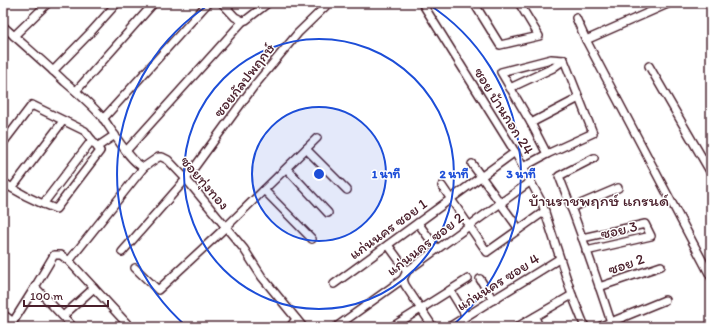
<svg xmlns="http://www.w3.org/2000/svg" width="714" height="330" viewBox="0 0 714 330" font-family="Itim,'Playpen Sans Thai',sans-serif">
<style>
.lines{fill:none;stroke-linecap:round;stroke-linejoin:round}
.minor-casing{stroke:#4a1f2b;stroke-width:10}
.minor{stroke:#fff;stroke-width:7}
.ring{fill:none;stroke:#1d4ed8;stroke-width:2}
.labels{text-anchor:middle;stroke-width:3;stroke-linejoin:round;paint-order:stroke}
.street-label{font-size:15px;fill:#4a1f2b;stroke:#fff}
.neighbourhood-label{font-size:16px;fill:#4a1f2b;stroke:#fff}
.centre{fill:#1d4ed8;stroke:#fff;stroke-width:2}
.ring-label{font-size:12px;text-anchor:middle;font-weight:bold;fill:#1d4ed8;stroke:#fff;stroke-width:3;stroke-linejoin:round;paint-order:stroke}
</style>
<rect width="100%" height="100%" fill="#fff"/>
<filter id="ink" filterUnits="userSpaceOnUse"><feTurbulence type="fractalNoise" baseFrequency=".025" numOctaves="2"/><feDisplacementMap in="SourceGraphic" scale="8" xChannelSelector="R" yChannelSelector="G"/><feConvolveMatrix kernelMatrix="1 2 1 2 8 2 1 2 1" color-interpolation-filters="sRGB"/></filter>
<g filter="url(#ink)">
<g class="lines">
<g class="minor-casing">
<g id="minor">
<path d="M 222,3 L 235,17 L 243,21 L 246,20 L 268,3"/>
<path d="M 422,3 L 515,152 L 542,203 L 572,295 L 585,327"/>
<path d="M 474,3 L 500,45 L 539,36 L 519,3"/>
<path d="M 576,18 L 586,40 L 711,277"/>
<path d="M 3,26 C 24,45 45,63 65,82 C 78,93 92,105 103,118 C 111,129 132,165 144,167 L 157,158 L 159,157 L 162,157 L 168,160 L 186,179 L 244,249 L 262,277 L 303,327"/>
<path d="M 14,36 L 48,3"/>
<path d="M 586,40 L 670,3"/>
<path d="M 649,66 L 711,173"/>
<path d="M 53,71 L 91,32 L 117,3"/>
<path d="M 510,88 L 553,68 L 564,60"/>
<path d="M 76,91 L 154,3"/>
<path d="M 103,119 L 208,3"/>
<path d="M 531,123 L 579,98"/>
<path d="M 3,143 L 32,105 L 85,131 L 97,147"/>
<path d="M 306,149 L 347,190"/>
<path d="M 126,151 L 243,21"/>
<path d="M 547,154 L 531,123 L 501,72 L 551,59 L 564,60"/>
<path d="M 594,158 L 559,176 C 578,224 595,273 611,322"/>
<path d="M 472,164 L 519,229"/>
<path d="M 523,167 L 547,154 L 593,133 L 564,60"/>
<path d="M 287,169 L 328,213"/>
<path d="M 3,182 C 19,194 37,202 56,209 L 100,151 L 97,147 L 115,135"/>
<path d="M 442,186 L 487,252 L 545,211"/>
<path d="M 12,188 L 63,121"/>
<path d="M 264,190 L 312,239"/>
<path d="M 43,204 L 92,140"/>
<path d="M 571,208 L 618,188"/>
<path d="M 418,223 L 437,249"/>
<path d="M 582,238 L 645,224 L 651,236 L 586,251"/>
<path d="M 388,245 L 407,271"/>
<path d="M 122,252 L 186,179 L 254,86 L 298,33 L 329,3"/>
<path d="M 69,261 L 144,167"/>
<path d="M 135,268 L 158,290 L 225,228 L 317,138"/>
<path d="M 403,279 L 405,285 L 433,327"/>
<path d="M 480,279 L 493,300"/>
<path d="M 334,284 L 515,152"/>
<path d="M 35,287 L 54,255 L 61,255 L 69,261 L 130,327"/>
<path d="M 599,287 L 661,266"/>
<path d="M 450,290 L 466,316"/>
<path d="M 3,314 L 13,322 L 35,287 L 73,327"/>
<path d="M 63,316 L 94,288"/>
<path d="M 535,317 L 539,327"/>
<path d="M 290,327 L 296,319"/>
<path d="M 336,327 L 403,279 L 407,271 L 531,181"/>
<path d="M 392,327 L 468,279"/>
<path d="M 449,327 L 559,259"/>
<path d="M 517,327 L 572,295"/>
<path d="M 599,327 L 665,300"/>
</g>
</g>
<use href="#minor" class="minor"/>
</g>
</g>
<circle cx="319" cy="174" r="67" fill="#1d4ed8" fill-opacity=".12"/>
<g class="ring">
<circle cx="319" cy="174" r="67"/>
<circle cx="319" cy="174" r="135"/>
<path d="M186 326A202 202 0 0 1 210 4M428 4A202 202 0 0 1 452 326"/>
</g>
<g class="labels">
<g class="street-label">
<text transform="translate(244 80) rotate(-52)" y="5">ซอยกัลปพฤกษ์</text>
<text transform="translate(504 111) rotate(58)" y="5">ซอย บ้านกอก 24</text>
<text transform="translate(205 183) rotate(49)" y="5">ซอยทุ่งทอง</text>
<text transform="translate(388 229) rotate(-36)" y="5">แก่นนคร ซอย 1</text>
<text transform="translate(619 230) rotate(-13)" y="5">ซอย 3</text>
<text transform="translate(425 244) rotate(-38)" y="5">แก่นนคร ซอย 2</text>
<text transform="translate(626 264) rotate(-19)" y="5">ซอย 2</text>
<text transform="translate(498 282) rotate(-32)" y="5">แก่นนคร ซอย 4</text>
</g>
<g class="neighbourhood-label">
<text x="599" y="206">บ้านราชพฤกษ์ แกรนด์</text>
</g>
</g>
<circle cx="319" cy="174" r="6" class="centre"/>
<g class="ring-label">
<text x="386" y="178">1 นาที</text>
<text x="454" y="178">2 นาที</text>
<text x="521" y="178">3 นาที</text>
</g>
<rect width="714" height="330" fill="none" stroke="#fff" stroke-width="16"/>
<rect x="8" y="8" width="698" height="314" fill="none" stroke="#4a1f2b" stroke-width="1.5" filter="url(#ink)"/>
<path d="M24 300v6h84v-6" fill="none" stroke="#4a1f2b" stroke-width="2"/>
<text x="30" y="300" font-size="12" fill="#4a1f2b" stroke="#ffffff" stroke-width="3" paint-order="stroke">100 m</text>
</svg>
